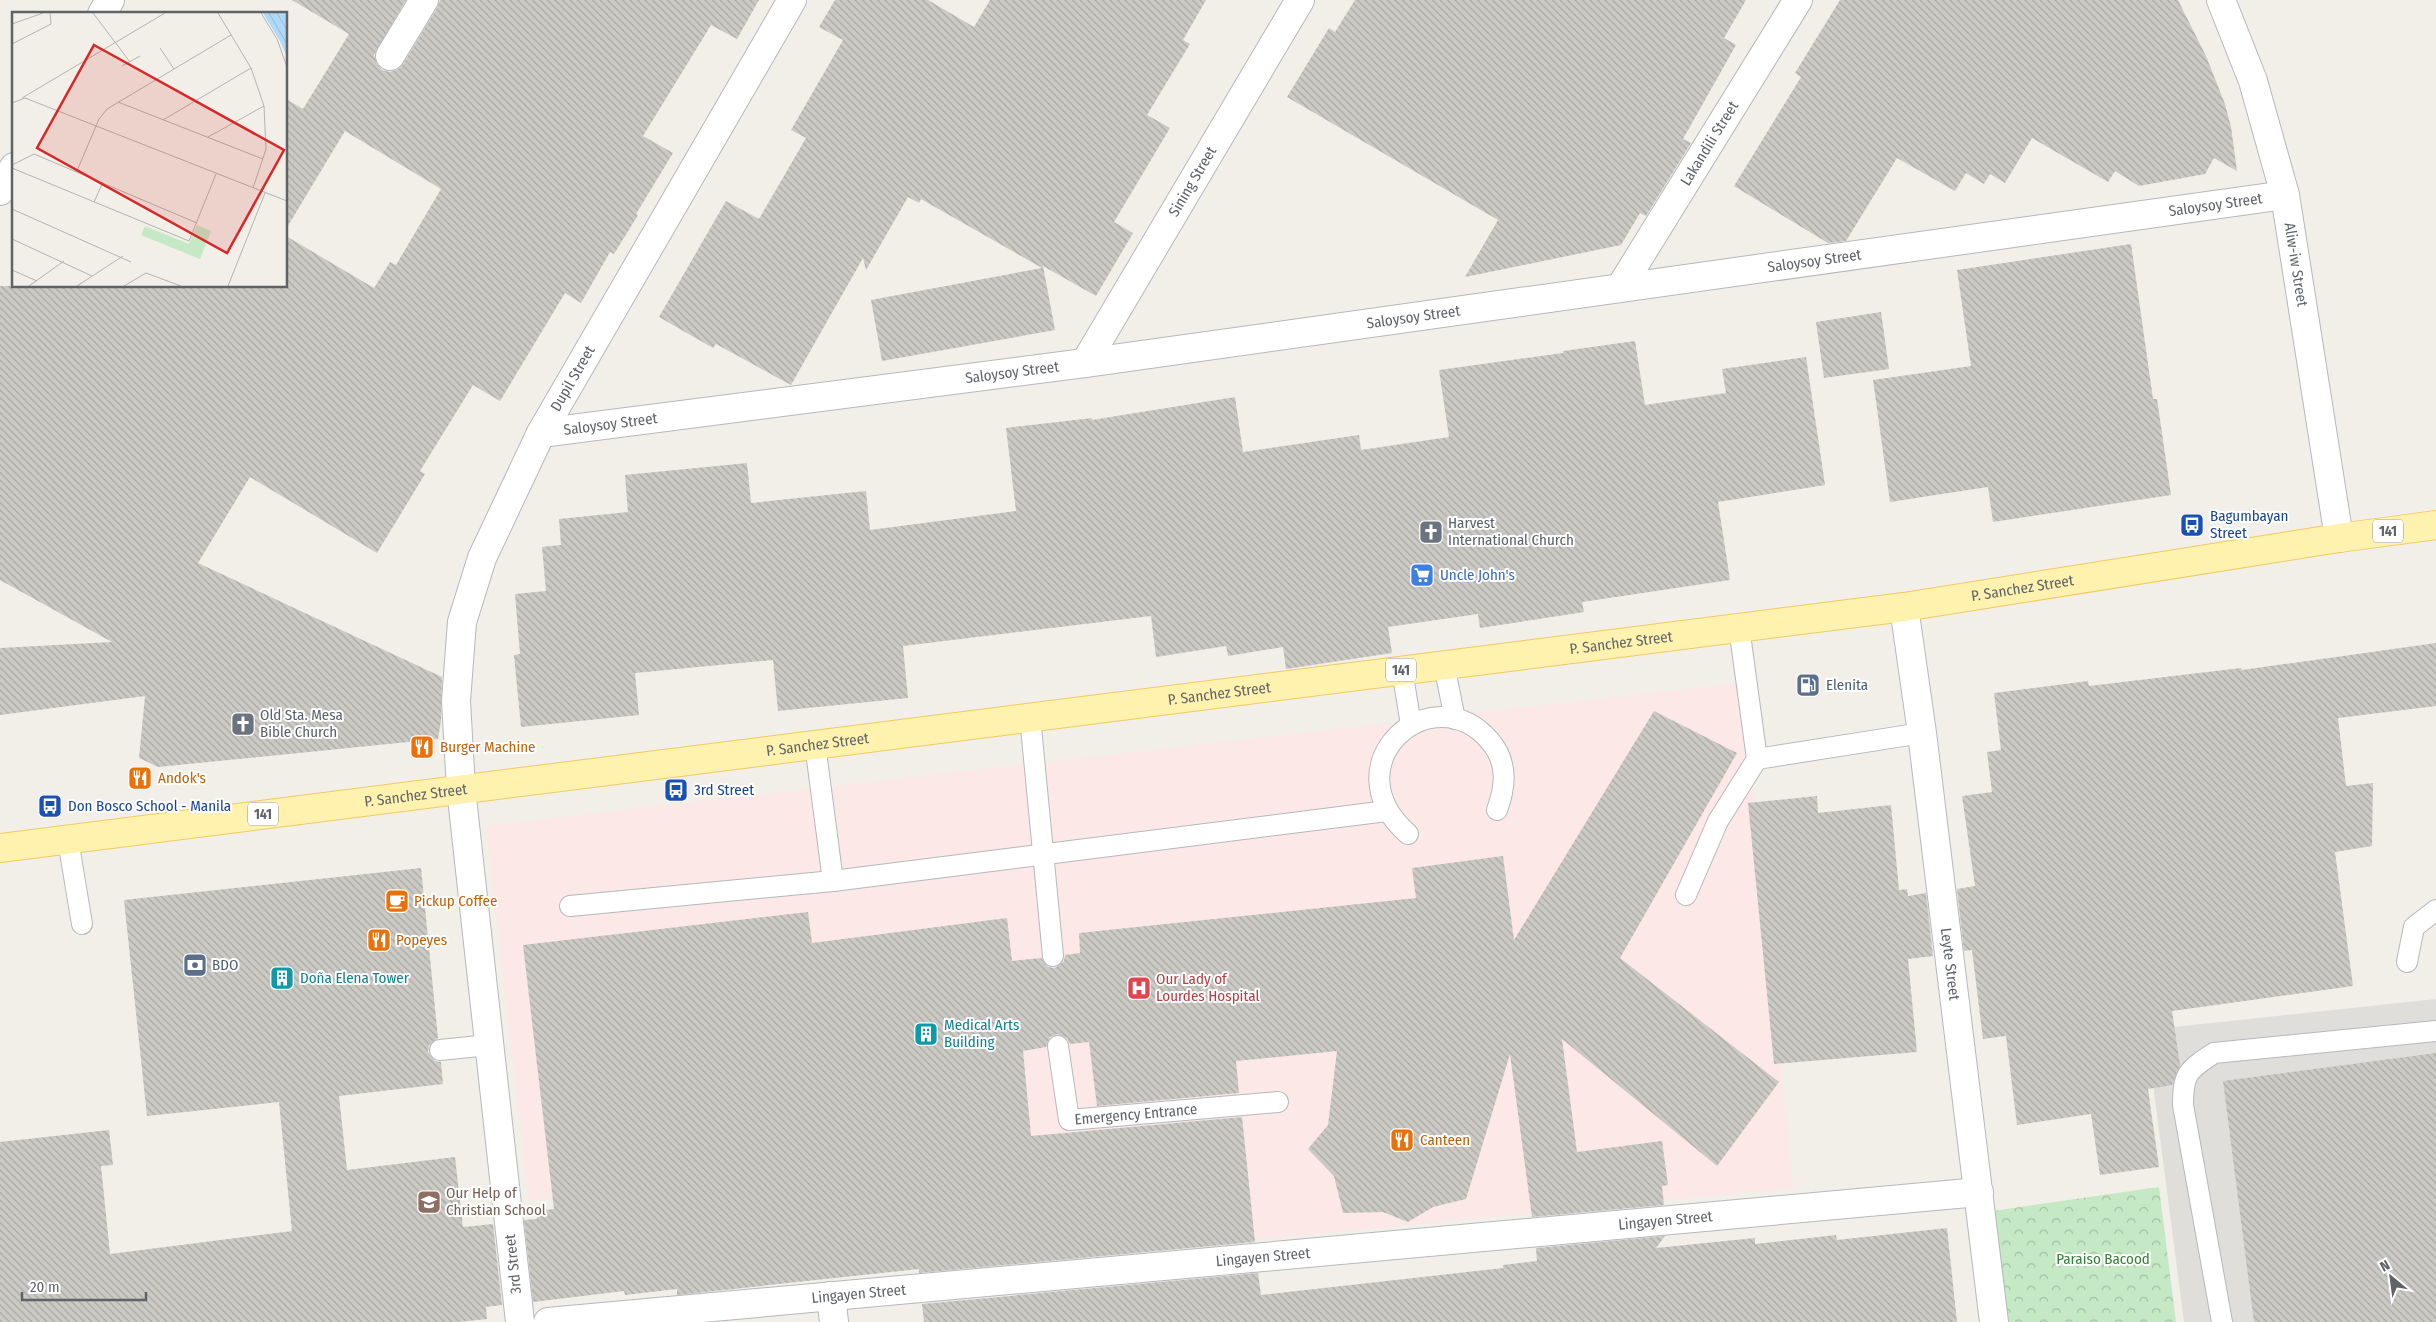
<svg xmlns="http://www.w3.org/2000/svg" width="2436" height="1322" viewBox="0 0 2436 1322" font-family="'Fira Sans Condensed',sans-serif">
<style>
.industrial{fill:#e0deda}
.medical{fill:#fce8e6}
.park{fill:url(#park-crowns)}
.building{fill:url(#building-back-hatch)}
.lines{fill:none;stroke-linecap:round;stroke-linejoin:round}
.lane-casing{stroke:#b5b8bc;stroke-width:22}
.street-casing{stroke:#b5b8bc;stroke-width:30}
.primary-casing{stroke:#f2c960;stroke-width:30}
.lane{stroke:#fff;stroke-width:20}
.street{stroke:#fff;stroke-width:28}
.primary{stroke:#fff2af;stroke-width:28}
.labels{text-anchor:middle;stroke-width:4;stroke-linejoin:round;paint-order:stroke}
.shield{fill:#fff;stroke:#8f9295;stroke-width:1}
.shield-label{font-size:14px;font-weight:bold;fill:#5f6368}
.street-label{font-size:15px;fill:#5f6368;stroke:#fff}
.transit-label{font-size:15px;fill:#164399;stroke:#fff;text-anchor:start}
.worship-label{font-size:15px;fill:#5b616d;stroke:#fff;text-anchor:start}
.shop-label{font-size:15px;fill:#366cbe;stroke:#fff;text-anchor:start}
.service-label{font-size:15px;fill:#4e5e75;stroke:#fff;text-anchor:start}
.food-label{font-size:15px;fill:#c56008;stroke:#fff;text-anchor:start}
.culture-label{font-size:15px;fill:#0d838f;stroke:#fff;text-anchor:start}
.health-label{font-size:15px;fill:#be3a42;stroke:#fff;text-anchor:start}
.education-label{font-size:15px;fill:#785e54;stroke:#fff;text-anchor:start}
.park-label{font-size:15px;fill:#348238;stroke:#fff}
.inset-road{fill:none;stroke:#b3b3b1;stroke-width:1}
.view{fill:#d62828;fill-opacity:0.15;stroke:#d62828;stroke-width:2.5}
.inset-edge{fill:none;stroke:#5f6368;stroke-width:2.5}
</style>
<defs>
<pattern id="park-crowns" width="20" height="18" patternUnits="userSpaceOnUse" patternTransform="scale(1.25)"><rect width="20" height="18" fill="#c5e8c5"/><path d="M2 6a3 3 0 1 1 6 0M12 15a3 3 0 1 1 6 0" fill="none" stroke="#a3c0a4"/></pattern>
<pattern id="building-back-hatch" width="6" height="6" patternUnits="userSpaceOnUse" patternTransform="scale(1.25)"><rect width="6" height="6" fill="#cccac5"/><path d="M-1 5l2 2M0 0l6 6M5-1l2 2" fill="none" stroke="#a9a8a4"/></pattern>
</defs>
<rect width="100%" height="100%" fill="#f1efe8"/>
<path class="industrial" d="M 2436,999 L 2436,1322 L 2184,1322 L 2146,1030 Z"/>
<path class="medical" d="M 1742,683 L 1793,1188 L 1016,1263 L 1005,1150 L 529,1200 L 486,826 Z"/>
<path class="park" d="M 2159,1187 L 2176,1322 L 2007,1322 L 1993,1211 Z"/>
<g class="building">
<path d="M 292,0 L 406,0 L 374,55 L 377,64 L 382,70 L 390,72 L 398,69 L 403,64 L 437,8 L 440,0 L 759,0 L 737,39 L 711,25 L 643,136 L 673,153 L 636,214 L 638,215 L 614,254 L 610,252 L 581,303 L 565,293 L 500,401 L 473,385 L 420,471 L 425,474 L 377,553 L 250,477 L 198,563 L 442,677 L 441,721 L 438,739 L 158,767 L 139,758 L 145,696 L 0,715 L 0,648 L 112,642 L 0,580 L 0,286 L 286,286 L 286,236 L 374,288 L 390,262 L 396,265 L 441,189 L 345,131 L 286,229 L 286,99 L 303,109 L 349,34 Z"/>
<path d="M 835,0 L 928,0 L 974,27 L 990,0 L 1206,0 L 1183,40 L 1190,44 L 1147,115 L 1170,128 L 1114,222 L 1133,233 L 1096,296 L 1043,266 L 1055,330 L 882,361 L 871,300 L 1042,268 L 921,199 L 919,203 L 908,197 L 866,270 L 863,258 L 791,385 L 716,344 L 713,348 L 659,317 L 726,201 L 759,219 L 806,138 L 791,130 L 843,40 L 819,27 Z"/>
<path d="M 1355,0 L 1746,0 L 1724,38 L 1736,45 L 1683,139 L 1691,143 L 1646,216 L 1640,213 L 1621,245 L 1465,277 L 1498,220 L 1287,97 L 1329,28 L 1335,32 Z"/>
<path d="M 1840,0 L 2178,0 L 2206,56 L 2225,104 L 2231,127 L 2237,171 L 2214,158 L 2205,174 L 2139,186 L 2115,171 L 2108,182 L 2032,138 L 2005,183 L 1990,174 L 1984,184 L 1966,173 L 1955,191 L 1897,158 L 1846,241 L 1828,243 L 1734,186 L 1801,77 L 1795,73 Z"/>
<path d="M 2131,244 L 2153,399 L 2157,399 L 2171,495 L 1993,522 L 1988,487 L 1890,502 L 1873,380 L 1971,366 L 1957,270 Z"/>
<path d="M 1881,312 L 1889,369 L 1824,378 L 1816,322 Z"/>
<path d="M 1635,341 L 1645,405 L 1726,393 L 1722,369 L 1806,357 L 1825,485 L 1718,502 L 1730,580 L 1582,602 L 1584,612 L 1480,628 L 1478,614 L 1388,627 L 1392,653 L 1286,669 L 1283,647 L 1228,656 L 1226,646 L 1156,657 L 1151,616 L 903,646 L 908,698 L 778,711 L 773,660 L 635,673 L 639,715 L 521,727 L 514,655 L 520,654 L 515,594 L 546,591 L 542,547 L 561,545 L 559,519 L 628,512 L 625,475 L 747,463 L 751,503 L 866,491 L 870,530 L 1016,511 L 1006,428 L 1092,418 L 1092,420 L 1235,397 L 1243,452 L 1359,435 L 1361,450 L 1449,437 L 1439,370 L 1563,353 L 1563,351 Z"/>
<path d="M 2436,643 L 2436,706 L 2338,718 L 2346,786 L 2373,783 L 2372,846 L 2335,852 L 2353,986 L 2172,1011 L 2180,1065 L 2172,1085 L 2148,1089 L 2159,1167 L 2100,1175 L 2091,1114 L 2017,1125 L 2006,1036 L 1983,1039 L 1972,950 L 1964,951 L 1957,889 L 1975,886 L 1962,796 L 1992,792 L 1987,752 L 2001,750 L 1994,693 L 2088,681 L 2089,686 L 2241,668 L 2242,670 Z"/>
<path d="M 1654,711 L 1737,753 L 1620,958 L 1779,1082 L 1717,1166 L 1562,1039 L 1577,1152 L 1662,1141 L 1668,1185 L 1662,1186 L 1664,1205 L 1532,1217 L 1510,1054 L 1466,1199 L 1433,1207 L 1408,1222 L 1383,1212 L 1343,1213 L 1334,1176 L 1308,1149 L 1328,1125 L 1337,1051 L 1236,1061 L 1239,1093 L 1097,1106 L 1089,1042 L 1070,1044 L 1067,1038 L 1057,1034 L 1050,1037 L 1046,1047 L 1023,1051 L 1031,1136 L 1242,1117 L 1255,1242 L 919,1273 L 919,1269 L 677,1295 L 677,1289 L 625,1295 L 624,1291 L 533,1302 L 524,1220 L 537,1219 L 536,1211 L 554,1209 L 523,945 L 808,912 L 812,943 L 1007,918 L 1012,961 L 1041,958 L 1048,967 L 1055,968 L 1064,961 L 1065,955 L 1080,953 L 1079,933 L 1416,898 L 1412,868 L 1503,856 L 1514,940 Z"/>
<path d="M 1817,796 L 1818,813 L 1891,805 L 1899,890 L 1907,889 L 1908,896 L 1926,893 L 1933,956 L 1908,959 L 1917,1052 L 1774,1064 L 1748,803 Z"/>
<path d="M 421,868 L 438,1038 L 429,1045 L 428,1052 L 435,1061 L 441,1062 L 443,1084 L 339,1096 L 347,1170 L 455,1157 L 463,1227 L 493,1224 L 502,1305 L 486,1307 L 487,1319 L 458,1322 L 0,1322 L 0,1142 L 109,1130 L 113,1165 L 101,1166 L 110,1254 L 292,1231 L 279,1102 L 147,1116 L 124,900 Z"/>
<path d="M 2436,1053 L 2436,1322 L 2254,1322 L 2223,1081 Z"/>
<path d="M 1947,1228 L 1957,1322 L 924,1322 L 922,1304 L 1258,1273 L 1261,1295 L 1503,1268 L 1503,1265 L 1537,1261 L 1536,1248 L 1665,1236 L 1656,1248 L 1755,1238 L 1755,1244 L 1836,1235 L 1837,1240 Z"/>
</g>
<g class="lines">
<g class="lane-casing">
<g id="lane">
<path d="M 1444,665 L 1455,719"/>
<path d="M 1402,670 L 1411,725"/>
<path d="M 1030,717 L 1053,956"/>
<path d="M 815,744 L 833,881"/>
<path d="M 1757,759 L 1922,733"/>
<path d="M 1408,834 C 1329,764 1432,673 1490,741 C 1508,762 1506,786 1497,810"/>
<path d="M 68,840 L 82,924"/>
<path d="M 1686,895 L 1718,821 L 1757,759 L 1739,627"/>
<path d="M 570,906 L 833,881 L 1387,811"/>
<path d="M 2407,962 L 2414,927 L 2436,910"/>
<path id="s1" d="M 1058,1046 L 1069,1120 L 1278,1102"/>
<path d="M 440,1050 L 489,1045"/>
<path d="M 2222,1322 L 2183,1105 C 2183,1073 2188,1070 2214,1053 L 2436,1031"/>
</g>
</g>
<g class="street-casing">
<g id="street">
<path id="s2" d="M 2221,0 L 2253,81 L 2285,195 L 2339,538"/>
<path d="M 102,14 L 110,0"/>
<path d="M 390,56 L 424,0"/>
<path d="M 0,191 L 14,167"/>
<path id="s3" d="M 1620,288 L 1798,0"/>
<path id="s4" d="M 1085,363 L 1300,0"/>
<path id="s5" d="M 541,433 L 1085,363 L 2285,195"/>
<path id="s6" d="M 1904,607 L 1922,733 L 1994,1322"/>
<path d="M 831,1296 L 834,1322"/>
<path id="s7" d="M 520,1322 L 461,789 L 456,701 L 462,622 L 482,558 L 541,433 L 792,0"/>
<path id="s8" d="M 548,1322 L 1979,1192"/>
</g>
</g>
<g class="primary-casing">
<g id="primary">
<path id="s9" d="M 0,848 L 1904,607 L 2339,538 L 2436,525"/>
</g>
</g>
<use href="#lane" class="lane"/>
<use href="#street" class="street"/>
<use href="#primary" class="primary"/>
</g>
<defs>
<g id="bus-square" transform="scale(1.25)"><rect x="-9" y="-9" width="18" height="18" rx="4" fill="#1a4fb4" stroke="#fff"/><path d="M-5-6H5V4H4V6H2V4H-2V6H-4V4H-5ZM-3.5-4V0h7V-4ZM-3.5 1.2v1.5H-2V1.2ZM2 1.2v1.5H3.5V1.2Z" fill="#fff"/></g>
<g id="church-square" transform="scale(1.25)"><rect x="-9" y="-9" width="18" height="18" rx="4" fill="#6b7280" stroke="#fff"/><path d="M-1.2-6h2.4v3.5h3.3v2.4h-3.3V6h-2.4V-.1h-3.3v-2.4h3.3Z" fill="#fff"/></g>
<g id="supermarket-square" transform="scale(1.25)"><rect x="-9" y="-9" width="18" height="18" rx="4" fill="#3f7fe0" stroke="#fff"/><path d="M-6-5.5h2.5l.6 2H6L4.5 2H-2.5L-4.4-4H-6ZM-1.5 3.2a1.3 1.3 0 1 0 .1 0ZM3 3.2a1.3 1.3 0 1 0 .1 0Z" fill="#fff"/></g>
<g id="fuel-square" transform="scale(1.25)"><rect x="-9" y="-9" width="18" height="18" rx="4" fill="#5c6f8a" stroke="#fff"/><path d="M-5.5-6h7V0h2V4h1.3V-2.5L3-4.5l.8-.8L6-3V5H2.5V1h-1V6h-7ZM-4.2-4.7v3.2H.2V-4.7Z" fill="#fff"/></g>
<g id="restaurant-square" transform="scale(1.25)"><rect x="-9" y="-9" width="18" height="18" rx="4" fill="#e8710a" stroke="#fff"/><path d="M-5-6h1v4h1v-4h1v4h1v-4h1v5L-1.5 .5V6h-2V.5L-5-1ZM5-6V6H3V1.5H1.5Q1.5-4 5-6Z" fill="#fff"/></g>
<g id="cafe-square" transform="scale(1.25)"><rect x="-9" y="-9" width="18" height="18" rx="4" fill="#e8710a" stroke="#fff"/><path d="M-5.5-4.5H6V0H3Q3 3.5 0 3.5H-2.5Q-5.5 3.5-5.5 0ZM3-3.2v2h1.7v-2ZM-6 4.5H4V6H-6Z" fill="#fff"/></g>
<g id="bank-square" transform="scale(1.25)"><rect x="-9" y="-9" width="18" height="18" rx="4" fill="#5c6f8a" stroke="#fff"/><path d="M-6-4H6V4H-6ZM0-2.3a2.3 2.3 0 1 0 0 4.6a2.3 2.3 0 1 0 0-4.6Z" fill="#fff"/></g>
<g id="building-square" transform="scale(1.25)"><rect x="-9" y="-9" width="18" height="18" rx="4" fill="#0f9aa8" stroke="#fff"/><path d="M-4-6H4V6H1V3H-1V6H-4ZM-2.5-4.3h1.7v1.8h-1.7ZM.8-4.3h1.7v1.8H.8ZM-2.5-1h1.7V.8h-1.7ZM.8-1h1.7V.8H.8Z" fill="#fff"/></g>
<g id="hospital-square" transform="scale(1.25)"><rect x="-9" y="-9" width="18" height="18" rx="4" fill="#e0444e" stroke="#fff"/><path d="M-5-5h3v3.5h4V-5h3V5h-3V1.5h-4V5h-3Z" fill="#fff"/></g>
<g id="school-square" transform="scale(1.25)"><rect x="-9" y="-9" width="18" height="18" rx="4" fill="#8d6e63" stroke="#fff"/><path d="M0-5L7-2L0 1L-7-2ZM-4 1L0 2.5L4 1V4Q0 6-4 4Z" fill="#fff"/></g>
</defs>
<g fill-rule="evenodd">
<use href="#bus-square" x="2192" y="525"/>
<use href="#church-square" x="1431" y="532"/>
<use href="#supermarket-square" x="1422" y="575"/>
<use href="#fuel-square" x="1808" y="685"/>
<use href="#church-square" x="243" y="724"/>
<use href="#restaurant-square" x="422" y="747"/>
<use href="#restaurant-square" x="140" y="778"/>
<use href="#bus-square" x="676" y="790"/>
<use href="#bus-square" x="50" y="806"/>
<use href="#cafe-square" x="397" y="901"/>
<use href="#restaurant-square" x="379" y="940"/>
<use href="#bank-square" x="195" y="965"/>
<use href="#building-square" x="282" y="978"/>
<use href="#hospital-square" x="1139" y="988"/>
<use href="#building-square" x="926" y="1034"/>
<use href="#restaurant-square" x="1402" y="1140"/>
<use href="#school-square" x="429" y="1202"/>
</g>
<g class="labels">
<g class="shield">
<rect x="2373" y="519.5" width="30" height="23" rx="4"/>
<rect x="1386" y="658.5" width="30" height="23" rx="4"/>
<rect x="248" y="802.5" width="30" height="23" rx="4"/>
</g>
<g class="shield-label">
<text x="2388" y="536">141</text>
<text x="1401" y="675">141</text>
<text x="263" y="819">141</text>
</g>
<g class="street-label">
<text dy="5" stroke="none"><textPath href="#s3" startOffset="170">Lakandili Street</textPath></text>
<text dy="5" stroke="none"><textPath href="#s4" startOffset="211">Sining Street</textPath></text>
<text dy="5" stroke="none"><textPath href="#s5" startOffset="1690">Saloysoy Street</textPath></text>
<text dy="5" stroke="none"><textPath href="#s5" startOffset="1285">Saloysoy Street</textPath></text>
<text dy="5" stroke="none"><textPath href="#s2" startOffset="276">Aliw-iw Street</textPath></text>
<text dy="5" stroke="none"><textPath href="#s5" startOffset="880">Saloysoy Street</textPath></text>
<text dy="5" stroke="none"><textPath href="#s5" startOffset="475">Saloysoy Street</textPath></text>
<text dy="5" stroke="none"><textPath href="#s7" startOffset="972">Dupil Street</textPath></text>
<text dy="5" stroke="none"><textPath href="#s5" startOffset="70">Saloysoy Street</textPath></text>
<text dy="5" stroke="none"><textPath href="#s9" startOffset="2039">P. Sanchez Street</textPath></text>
<text dy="5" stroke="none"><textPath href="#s9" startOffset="1634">P. Sanchez Street</textPath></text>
<text dy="5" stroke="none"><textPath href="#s9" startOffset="1229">P. Sanchez Street</textPath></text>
<text dy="5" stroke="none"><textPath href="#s9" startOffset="824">P. Sanchez Street</textPath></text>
<text dy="5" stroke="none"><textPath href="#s9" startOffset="419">P. Sanchez Street</textPath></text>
<text dy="5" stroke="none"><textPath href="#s6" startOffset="360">Leyte Street</textPath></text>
<text dy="5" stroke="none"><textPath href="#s1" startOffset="142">Emergency Entrance</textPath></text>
<text dy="5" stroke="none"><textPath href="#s8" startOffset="1122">Lingayen Street</textPath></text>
<text dy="5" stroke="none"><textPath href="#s8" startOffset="718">Lingayen Street</textPath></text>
<text transform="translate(513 1264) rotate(-96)" y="5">3rd Street</text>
<text dy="5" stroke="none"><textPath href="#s8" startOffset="312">Lingayen Street</textPath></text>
</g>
<g class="transit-label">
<text x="2210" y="521">Bagumbayan<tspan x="2210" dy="17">Street</tspan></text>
<text x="694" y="795">3rd Street</text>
<text x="68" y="811">Don Bosco School - Manila</text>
</g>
<g class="worship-label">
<text x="1448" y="528">Harvest<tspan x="1448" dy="17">International Church</tspan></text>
<text x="260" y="720">Old Sta. Mesa<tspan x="260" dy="17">Bible Church</tspan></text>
</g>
<g class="shop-label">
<text x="1440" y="580">Uncle John's</text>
</g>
<g class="service-label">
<text x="1826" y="690">Elenita</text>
<text x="212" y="970">BDO</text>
</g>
<g class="food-label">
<text x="440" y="752">Burger Machine</text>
<text x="158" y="783">Andok's</text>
<text x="414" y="906">Pickup Coffee</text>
<text x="396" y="945">Popeyes</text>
<text x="1420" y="1145">Canteen</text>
</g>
<g class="culture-label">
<text x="300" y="983">Doña Elena Tower</text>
<text x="944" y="1030">Medical Arts<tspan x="944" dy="17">Building</tspan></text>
</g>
<g class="health-label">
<text x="1156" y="984">Our Lady of<tspan x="1156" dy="17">Lourdes Hospital</tspan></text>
</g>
<g class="education-label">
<text x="446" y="1198">Our Help of<tspan x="446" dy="17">Christian School</tspan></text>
</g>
<g class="park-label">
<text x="2103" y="1264">Paraiso Bacood</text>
</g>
</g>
<g transform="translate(12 12)">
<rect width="275" height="275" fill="#f1efe8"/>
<path d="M 185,213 L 199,219 L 188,247 L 129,223 L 133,214 L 177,232 Z" fill="#c5e8c5"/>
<path d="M 251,1 L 275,1 L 275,45 L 268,29 Z" fill="#aadaff"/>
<path class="inset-road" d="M 81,1 L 118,50M 206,1 L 239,56 L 252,94 L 254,137 L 241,176M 249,1 L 265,27 L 275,55M 257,1 L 275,32M 265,1 L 275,18M 0,12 L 31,1M 0,32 L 39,12 L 38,1M 148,36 L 162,57M 110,54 L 128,44M 10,86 L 153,1M 106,90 L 251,147M 0,91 L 13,86 L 275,189M 151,108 L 239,56M 196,125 L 252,94M 0,153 L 22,142 L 185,211M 0,156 L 177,229 L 204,162M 65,159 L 87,107 L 95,97 L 219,23M 82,190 L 91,170M 0,197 L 119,250M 0,227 L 80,264M 0,258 L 25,269M 17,274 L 52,249M 65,274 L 111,244M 112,274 L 134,261 L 169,274M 216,274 L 253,181"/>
<path class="view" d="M 82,33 L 272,138 L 215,241 L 25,136 Z"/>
<rect width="275" height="275" class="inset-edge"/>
</g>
<g transform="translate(2391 1277) rotate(331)" stroke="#ffffff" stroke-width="4" paint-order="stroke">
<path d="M0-4L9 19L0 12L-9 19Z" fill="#5f6368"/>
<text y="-8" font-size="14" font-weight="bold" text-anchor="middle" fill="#5f6368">N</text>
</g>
<path d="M22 1292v8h124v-8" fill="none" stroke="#5f6368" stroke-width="2.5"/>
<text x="30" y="1292" font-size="15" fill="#5f6368" stroke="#ffffff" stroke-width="4" paint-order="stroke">20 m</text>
</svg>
